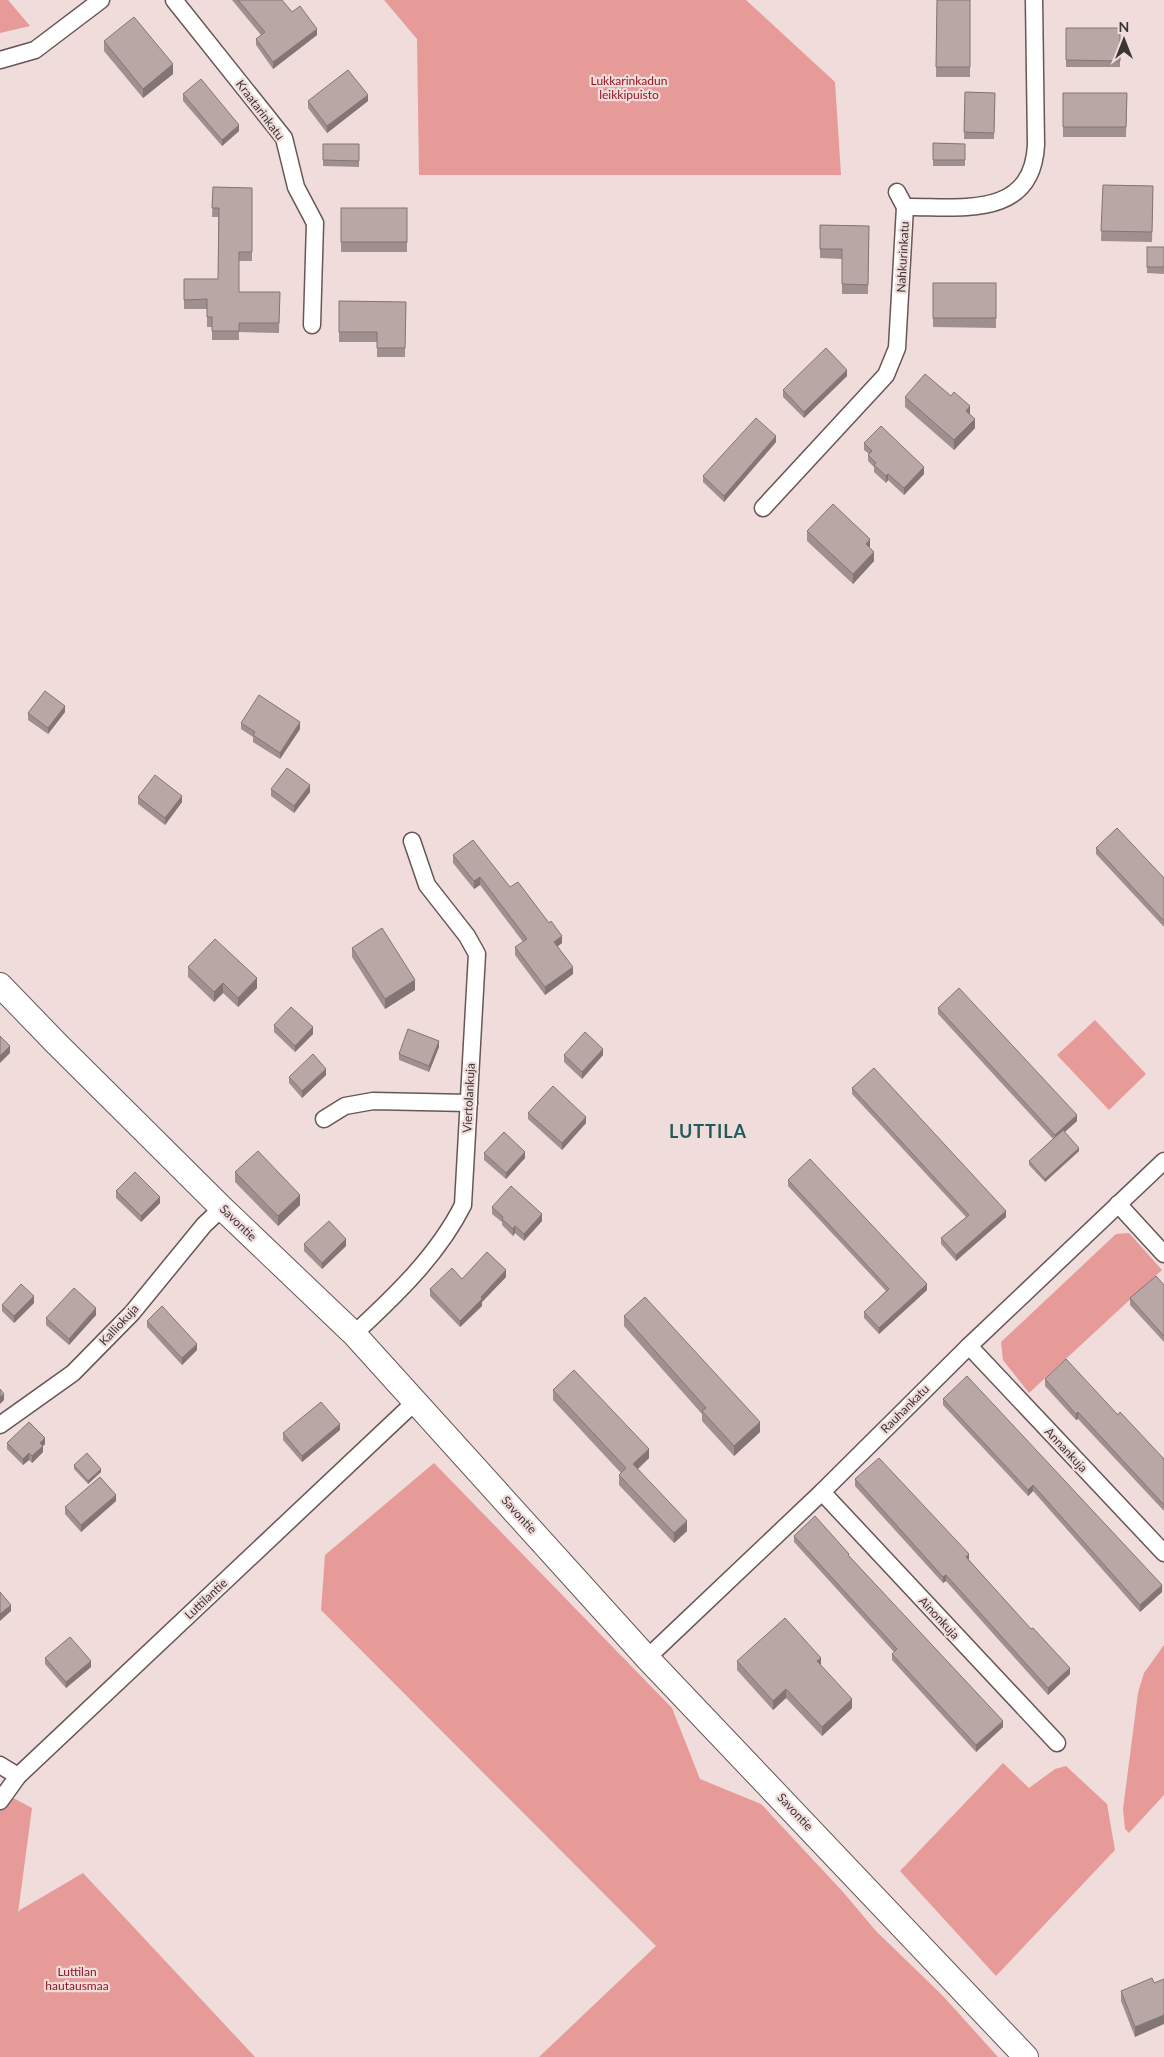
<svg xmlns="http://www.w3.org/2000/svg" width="1164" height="2057" viewBox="0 0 1164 2057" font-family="Lato,sans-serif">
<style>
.green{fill:#e69b98}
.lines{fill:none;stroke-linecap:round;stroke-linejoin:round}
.street-casing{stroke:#675756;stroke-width:19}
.secondary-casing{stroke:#675756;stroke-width:26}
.street{stroke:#fff;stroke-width:16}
.secondary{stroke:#fff;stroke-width:24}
.wall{fill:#9f908f}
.shaded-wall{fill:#827574}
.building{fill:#b9a7a6;stroke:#827574}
.labels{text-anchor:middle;stroke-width:4.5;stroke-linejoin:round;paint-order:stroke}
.park-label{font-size:12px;fill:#911826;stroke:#efdcdb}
.street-label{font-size:12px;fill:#3c3534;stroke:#efdcdb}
.district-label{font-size:18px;font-weight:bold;letter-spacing:1px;fill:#205b5d;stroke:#efdcdb}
</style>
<rect width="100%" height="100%" fill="#efdcdb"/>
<g class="green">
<path d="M 0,0 L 8,0 L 30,26 L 0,33 Z"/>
<path d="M 384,0 L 746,0 L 835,82 L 841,175 L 419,175 L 417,39 Z"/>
<path d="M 1095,1020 L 1146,1074 L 1109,1110 L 1057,1055 Z"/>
<path d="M 1129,1233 L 1162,1270 L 1029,1393 L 1003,1360 L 1001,1342 L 1116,1234 Z"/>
<path d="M 434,1463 L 672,1708 L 700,1779 L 761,1804 L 843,1892 L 876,1931 L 943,1996 L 998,2057 L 539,2057 L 656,1946 L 321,1610 L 325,1555 Z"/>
<path d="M 1164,1645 L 1164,1795 L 1129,1833 L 1125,1829 L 1123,1809 L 1138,1693 L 1144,1673 Z"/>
<path d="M 1003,1763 L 1029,1788 L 1055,1769 L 1066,1766 L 1107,1804 L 1115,1850 L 996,1976 L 900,1871 Z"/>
<path d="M 0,1791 L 32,1808 L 18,1913 L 20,1910 L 83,1873 L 255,2057 L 0,2057 Z"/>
</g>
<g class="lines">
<g class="street-casing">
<g id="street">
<path d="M 174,0 L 284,138 L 296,187 L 315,223 L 312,325"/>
<path d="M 0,60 L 35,50 L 101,0"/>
<path d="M 897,192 L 905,207"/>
<path d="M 905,207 C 960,206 1032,220 1036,145 L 1034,0"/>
<path d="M 763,508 L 886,375 L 897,348 L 905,207"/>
<path d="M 324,1119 L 345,1106 L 373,1101 L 469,1103"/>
<path d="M 1118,1204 L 1164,1254"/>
<path d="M 354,1334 C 395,1296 438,1255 463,1205 L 477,954 L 467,936 L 427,885 L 412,841"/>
<path d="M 969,1346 L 1164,1553"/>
<path d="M 0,1425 L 73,1373 L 132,1313 L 204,1225 L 222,1208"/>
<path d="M 822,1492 L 1057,1743"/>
<path d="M 647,1658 L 822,1492 L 969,1346 L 1164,1161"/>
<path d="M 0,1765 L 18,1776"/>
<path d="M 0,1801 L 18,1776 L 416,1401"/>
</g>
</g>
<g class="secondary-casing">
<path id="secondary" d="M 0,985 L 56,1043 L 222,1208 L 354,1334 L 647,1658 L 1026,2057"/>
</g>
<use href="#street" class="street"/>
<use href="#secondary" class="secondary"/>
</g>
<g class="wall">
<path d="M 232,0 L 282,0 L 292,12 L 317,35 L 273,69 L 256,45 L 256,39 L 261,35 Z"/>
<path d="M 937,0 L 970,0 L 970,77 L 936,77 Z"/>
<rect x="1066" y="28" width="54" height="39"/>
<path d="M 104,41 L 173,74 L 143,98 L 104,51 Z"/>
<path d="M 965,92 L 995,93 L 994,139 L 964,139 Z"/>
<path d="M 1063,93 L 1127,93 L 1126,137 L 1063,137 Z"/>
<path d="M 183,94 L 239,131 L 222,146 L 183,101 Z"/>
<path d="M 308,101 L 368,101 L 327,133 L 308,108 Z"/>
<path d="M 933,143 L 965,144 L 965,166 L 933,166 Z"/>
<path d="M 323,144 L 359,144 L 359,167 L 323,166 Z"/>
<path d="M 1103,185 L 1153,186 L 1152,242 L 1101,241 Z"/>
<path d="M 213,187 L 252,188 L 252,261 L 239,261 L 239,292 L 280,292 L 279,333 L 239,332 L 239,340 L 212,340 L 212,327 L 207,327 L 207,309 L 184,309 L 184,279 L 218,279 L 218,217 L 212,217 Z"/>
<rect x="341" y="208" width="66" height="44"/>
<path d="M 820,225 L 869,226 L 868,294 L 842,294 L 842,259 L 820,258 Z"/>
<path d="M 1147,247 L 1164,247 L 1164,274 L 1147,273 Z"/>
<path d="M 933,283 L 996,283 L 996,328 L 933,327 Z"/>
<path d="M 339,301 L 406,302 L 405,357 L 377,357 L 377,342 L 339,342 Z"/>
<path d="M 847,376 L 804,418 L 783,397 L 783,390 Z"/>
<path d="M 905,397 L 970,414 L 975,428 L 954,450 L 905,407 Z"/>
<path d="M 776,442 L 724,502 L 703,482 L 703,476 Z"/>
<path d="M 864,443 L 924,474 L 904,495 L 888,480 L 886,483 L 874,472 L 874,467 L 868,461 L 868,455 L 869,454 L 864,450 Z"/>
<path d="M 807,531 L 870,548 L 874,561 L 853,584 L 807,541 Z"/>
<path d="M 65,712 L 48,734 L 28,720 L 28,713 Z"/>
<path d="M 241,723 L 300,729 L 280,759 L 253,742 L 253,737 L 241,729 Z"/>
<path d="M 271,789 L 310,792 L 294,813 L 271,796 Z"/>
<path d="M 138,797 L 182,802 L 165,825 L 138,804 Z"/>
<path d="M 1096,848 L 1164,878 L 1164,927 L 1096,854 Z"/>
<path d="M 453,855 L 510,887 L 562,943 L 558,946 L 573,974 L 545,995 L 515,955 L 515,947 L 523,942 L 480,885 L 474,889 L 453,863 Z"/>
<path d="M 352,948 L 415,990 L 385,1009 L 352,957 Z"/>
<path d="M 188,967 L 257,988 L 238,1007 L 223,993 L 214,1002 L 188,977 Z"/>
<path d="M 938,1008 L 1077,1121 L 1064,1132 L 1079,1151 L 1045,1182 L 1029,1165 L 1029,1161 L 1053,1139 L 938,1014 Z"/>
<path d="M 274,1025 L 313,1034 L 295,1052 L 274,1032 Z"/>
<path d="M 439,1047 L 429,1072 L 399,1060 L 399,1054 Z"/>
<path d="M 564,1055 L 603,1055 L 582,1079 L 564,1062 Z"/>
<path d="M 326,1075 L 302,1098 L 289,1083 L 289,1077 Z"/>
<path d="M 852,1088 L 1006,1217 L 956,1261 L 941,1244 L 941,1238 L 966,1217 L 852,1094 Z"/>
<path d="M 528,1113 L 586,1123 L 562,1150 L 528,1119 Z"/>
<path d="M 484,1153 L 525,1158 L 506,1179 L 484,1160 Z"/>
<path d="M 235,1172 L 300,1205 L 278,1226 L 235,1182 Z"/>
<path d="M 788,1180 L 927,1290 L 879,1334 L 864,1318 L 864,1312 L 886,1291 L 788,1186 Z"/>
<path d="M 116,1191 L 160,1203 L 141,1222 L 116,1198 Z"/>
<path d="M 492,1207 L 542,1221 L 524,1241 L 515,1233 L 513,1236 L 502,1225 L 502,1222 L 492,1214 Z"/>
<path d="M 304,1244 L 346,1246 L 322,1269 L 304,1251 Z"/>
<path d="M 506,1277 L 482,1302 L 482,1306 L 460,1327 L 430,1296 L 430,1289 L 462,1279 Z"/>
<path d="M 1164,1285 L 1164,1342 L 1130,1305 L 1130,1298 Z"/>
<path d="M 34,1303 L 14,1323 L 2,1311 L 2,1305 Z"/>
<path d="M 96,1315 L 69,1345 L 46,1325 L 46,1318 Z"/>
<path d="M 624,1316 L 760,1432 L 734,1456 L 702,1421 L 702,1414 L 624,1326 Z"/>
<path d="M 147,1321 L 197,1350 L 182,1365 L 147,1327 Z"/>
<path d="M 1045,1379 L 1118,1415 L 1164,1459 L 1164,1511 L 1078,1419 L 1076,1420 L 1045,1386 Z"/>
<path d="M 553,1390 L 649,1458 L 638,1469 L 687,1531 L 674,1543 L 619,1485 L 619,1475 L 621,1473 L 553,1400 Z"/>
<path d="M 943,1399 L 1162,1592 L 1140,1612 L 1033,1491 L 1028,1496 L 943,1405 Z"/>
<path d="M 340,1430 L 302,1462 L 283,1440 L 283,1433 Z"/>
<path d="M 7,1443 L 45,1444 L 43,1446 L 43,1452 L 32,1463 L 29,1460 L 23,1465 L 7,1449 Z"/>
<path d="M 74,1465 L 101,1472 L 88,1484 L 74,1469 Z"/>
<path d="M 855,1479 L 969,1560 L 1070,1674 L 1048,1695 L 946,1581 L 943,1583 L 855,1486 Z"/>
<path d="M 116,1501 L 81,1532 L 65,1514 L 65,1507 Z"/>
<path d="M 794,1536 L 849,1556 L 1003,1727 L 976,1752 L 892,1660 L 892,1654 L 894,1652 L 794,1542 Z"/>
<path d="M 45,1658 L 91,1667 L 66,1688 L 45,1664 Z"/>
<path d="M 737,1661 L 821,1666 L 852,1708 L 822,1736 L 786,1698 L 773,1710 L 737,1670 Z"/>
<path d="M 1154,1983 L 1135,2037 L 1121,2001 L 1121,1991 Z"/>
</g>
<g class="shaded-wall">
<path d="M 317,29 L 317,35 L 273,69 L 273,62 Z"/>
<path d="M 173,64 L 173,74 L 143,98 L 143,89 Z"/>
<path d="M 368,95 L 368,101 L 327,133 L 327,126 Z"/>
<path d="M 239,125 L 239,131 L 222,146 L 222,140 Z"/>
<path d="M 847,370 L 847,376 L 804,418 L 804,412 Z"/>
<path d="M 970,406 L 970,415 L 966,411 Z"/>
<path d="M 975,419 L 975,428 L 954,450 L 954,440 Z"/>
<path d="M 776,436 L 776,442 L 724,502 L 724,496 Z"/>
<path d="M 924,467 L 924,474 L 904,495 L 904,488 Z"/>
<path d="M 888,474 L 888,480 L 886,483 L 886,476 Z"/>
<path d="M 870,539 L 870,549 L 866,544 Z"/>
<path d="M 874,552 L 874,561 L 853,584 L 853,574 Z"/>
<path d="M 65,706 L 65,712 L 48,734 L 48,728 Z"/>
<path d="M 300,722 L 300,729 L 280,759 L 280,753 Z"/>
<path d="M 310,785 L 310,792 L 294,813 L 294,806 Z"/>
<path d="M 182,796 L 182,802 L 165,825 L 165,818 Z"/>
<path d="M 480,877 L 480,885 L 474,889 L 474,881 Z"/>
<path d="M 562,936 L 562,943 L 554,949 L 554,942 Z"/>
<path d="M 573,967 L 573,974 L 545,995 L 545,987 Z"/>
<path d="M 257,978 L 257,988 L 238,1007 L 238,998 Z"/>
<path d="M 415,980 L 415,990 L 385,1009 L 385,999 Z"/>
<path d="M 223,983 L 223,993 L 214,1002 L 214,992 Z"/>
<path d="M 313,1027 L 313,1034 L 295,1052 L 295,1046 Z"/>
<path d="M 439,1041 L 439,1047 L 429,1072 L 429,1066 Z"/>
<path d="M 10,1046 L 10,1053 L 0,1063 L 0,1056 Z"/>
<path d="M 603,1049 L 603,1055 L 582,1079 L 582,1072 Z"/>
<path d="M 326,1069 L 326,1075 L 302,1098 L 302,1091 Z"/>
<path d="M 1077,1115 L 1077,1121 L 1055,1141 L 1055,1135 Z"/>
<path d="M 586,1117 L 586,1123 L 562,1150 L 562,1143 Z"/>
<path d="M 1079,1148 L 1079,1151 L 1045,1182 L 1045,1179 Z"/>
<path d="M 525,1152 L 525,1158 L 506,1179 L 506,1173 Z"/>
<path d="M 300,1195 L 300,1205 L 278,1226 L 278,1216 Z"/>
<path d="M 160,1197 L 160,1203 L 141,1222 L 141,1216 Z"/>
<path d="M 1006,1211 L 1006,1217 L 956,1261 L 956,1255 Z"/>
<path d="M 542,1214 L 542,1221 L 524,1241 L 524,1234 Z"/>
<path d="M 515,1226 L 515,1233 L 513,1236 L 513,1229 Z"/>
<path d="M 346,1239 L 346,1246 L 322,1269 L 322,1263 Z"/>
<path d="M 506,1270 L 506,1277 L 482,1302 L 482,1306 L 460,1327 L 460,1321 L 481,1297 Z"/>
<path d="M 927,1284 L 927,1290 L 879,1334 L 879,1328 Z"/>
<path d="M 34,1296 L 34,1303 L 14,1323 L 14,1316 Z"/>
<path d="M 96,1308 L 96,1315 L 69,1345 L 69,1339 Z"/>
<path d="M 197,1344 L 197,1350 L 182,1365 L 182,1358 Z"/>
<path d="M 4,1394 L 4,1400 L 0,1404 L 0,1397 Z"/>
<path d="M 1078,1412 L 1078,1419 L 1076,1420 L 1076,1414 Z"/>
<path d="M 760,1422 L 760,1432 L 734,1456 L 734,1446 Z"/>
<path d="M 340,1424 L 340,1430 L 302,1462 L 302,1456 Z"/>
<path d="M 45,1438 L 45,1444 L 43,1446 L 43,1452 L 32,1463 L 32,1456 L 40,1443 Z"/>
<path d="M 649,1449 L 649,1458 L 633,1473 L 633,1464 Z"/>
<path d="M 29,1453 L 29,1460 L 23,1465 L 23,1459 Z"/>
<path d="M 101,1469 L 101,1472 L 88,1484 L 88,1481 Z"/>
<path d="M 1033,1485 L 1033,1491 L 1028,1496 L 1028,1490 Z"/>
<path d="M 116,1495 L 116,1501 L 81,1532 L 81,1525 Z"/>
<path d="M 687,1521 L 687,1531 L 674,1543 L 674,1533 Z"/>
<path d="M 969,1554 L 969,1560 L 966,1557 Z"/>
<path d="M 946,1575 L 946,1581 L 943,1583 L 943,1577 Z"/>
<path d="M 1162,1585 L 1162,1592 L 1140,1612 L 1140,1605 Z"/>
<path d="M 11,1605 L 11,1611 L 0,1621 L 0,1614 Z"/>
<path d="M 821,1658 L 821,1666 L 817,1661 Z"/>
<path d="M 91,1661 L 91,1667 L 66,1688 L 66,1682 Z"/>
<path d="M 1070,1668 L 1070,1674 L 1048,1695 L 1048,1688 Z"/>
<path d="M 786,1689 L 786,1698 L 773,1710 L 773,1701 Z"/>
<path d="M 852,1699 L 852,1708 L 822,1736 L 822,1727 Z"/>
<path d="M 1003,1721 L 1003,1727 L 976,1752 L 976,1745 Z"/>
<path d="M 1164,2015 L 1164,2024 L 1135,2037 L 1135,2027 Z"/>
</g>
<g class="building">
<path d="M 238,0 L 282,0 L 292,12 L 300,6 L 317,29 L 273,62 L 256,39 L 265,32 Z"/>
<path d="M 937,0 L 970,0 L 970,67 L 936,67 Z"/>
<path d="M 134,17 L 173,64 L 143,89 L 104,41 Z"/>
<path d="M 1066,28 L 1120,28 L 1120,61 L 1066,60 Z"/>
<path d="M 348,70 L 368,95 L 327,126 L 308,101 Z"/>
<path d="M 201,79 L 239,125 L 222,140 L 183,94 Z"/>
<path d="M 965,92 L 995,93 L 994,133 L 964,132 Z"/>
<path d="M 1063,93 L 1127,93 L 1126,127 L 1063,127 Z"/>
<path d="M 933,143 L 965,144 L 965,160 L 933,160 Z"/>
<path d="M 323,144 L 359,144 L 359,161 L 323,160 Z"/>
<path d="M 1103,185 L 1153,186 L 1152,232 L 1101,231 Z"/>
<path d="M 213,187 L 252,188 L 252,252 L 239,252 L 239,292 L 280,292 L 279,323 L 239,323 L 239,331 L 212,331 L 212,317 L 207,317 L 207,299 L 184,300 L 184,279 L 218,279 L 219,208 L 212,208 Z"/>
<rect x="341" y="208" width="66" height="34"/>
<path d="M 820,225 L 869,226 L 868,285 L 842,284 L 842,249 L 820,249 Z"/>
<rect x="1147" y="247" width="17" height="20"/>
<rect x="933" y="283" width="63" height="35"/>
<path d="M 339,301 L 406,302 L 405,348 L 377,348 L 377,332 L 339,332 Z"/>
<path d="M 826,348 L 847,370 L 804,412 L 783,390 Z"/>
<path d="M 925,374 L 951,396 L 954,392 L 970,406 L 966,411 L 975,419 L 954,440 L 905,397 Z"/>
<path d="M 756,418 L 776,436 L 724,496 L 703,476 Z"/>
<path d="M 881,426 L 924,467 L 904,488 L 888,474 L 886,476 L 874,465 L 876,463 L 868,455 L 872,451 L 864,443 Z"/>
<path d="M 833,504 L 870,539 L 866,544 L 874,552 L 853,574 L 807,531 Z"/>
<path d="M 45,691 L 65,706 L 48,728 L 28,713 Z"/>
<path d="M 259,695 L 300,722 L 280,753 L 253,735 L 255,732 L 241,723 Z"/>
<path d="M 287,768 L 310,785 L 294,806 L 271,789 Z"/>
<path d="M 155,775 L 182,796 L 165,818 L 138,797 Z"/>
<path d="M 1117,828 L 1164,878 L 1164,921 L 1096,848 Z"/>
<path d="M 473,840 L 510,887 L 518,882 L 549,923 L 551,921 L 562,936 L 554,942 L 573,967 L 545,987 L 515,947 L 527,939 L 480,877 L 474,881 L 453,855 Z"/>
<path d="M 382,928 L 415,980 L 385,999 L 352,948 Z"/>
<path d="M 215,939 L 257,978 L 238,998 L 223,983 L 214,992 L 188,967 Z"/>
<path d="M 959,988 L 1077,1115 L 1055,1135 L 938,1008 Z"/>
<path d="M 291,1007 L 313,1027 L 295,1046 L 274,1025 Z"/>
<path d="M 408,1029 L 439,1041 L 429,1066 L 399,1054 Z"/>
<path d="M 585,1032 L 603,1049 L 582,1072 L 564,1055 Z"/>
<path d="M 0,1036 L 10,1046 L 0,1056 Z"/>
<path d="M 313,1054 L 326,1069 L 302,1091 L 289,1077 Z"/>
<path d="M 874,1068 L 1006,1211 L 956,1255 L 941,1238 L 969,1215 L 852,1088 Z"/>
<path d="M 553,1086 L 586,1117 L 562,1143 L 528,1113 Z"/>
<path d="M 1063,1130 L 1079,1148 L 1045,1179 L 1029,1161 Z"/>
<path d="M 504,1132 L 525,1152 L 506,1173 L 484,1153 Z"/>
<path d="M 258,1151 L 300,1195 L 278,1216 L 235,1172 Z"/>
<path d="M 810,1159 L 927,1284 L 879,1328 L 864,1312 L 889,1289 L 788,1180 Z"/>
<path d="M 135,1172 L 160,1197 L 141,1216 L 116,1191 Z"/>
<path d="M 511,1186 L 542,1214 L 524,1234 L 515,1226 L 513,1229 L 502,1219 L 503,1217 L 492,1207 Z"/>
<path d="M 329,1221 L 346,1239 L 322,1263 L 304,1244 Z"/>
<path d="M 487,1252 L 506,1270 L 481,1297 L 482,1299 L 460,1321 L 430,1289 L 452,1268 L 462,1279 Z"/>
<path d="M 1156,1276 L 1164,1285 L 1164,1336 L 1130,1298 Z"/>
<path d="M 21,1284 L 34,1296 L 14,1316 L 2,1305 Z"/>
<path d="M 74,1288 L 96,1308 L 69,1339 L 46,1318 Z"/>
<path d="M 645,1297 L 760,1422 L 734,1446 L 702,1411 L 706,1408 L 624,1316 Z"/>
<path d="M 162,1306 L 197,1344 L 182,1358 L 147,1321 Z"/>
<path d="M 1066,1359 L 1118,1415 L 1120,1412 L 1164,1459 L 1164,1505 L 1078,1412 L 1076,1414 L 1045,1379 Z"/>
<path d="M 574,1370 L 649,1449 L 633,1464 L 687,1521 L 674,1533 L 619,1475 L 626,1468 L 553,1390 Z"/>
<path d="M 967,1376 L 1162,1585 L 1140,1605 L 1033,1485 L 1028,1490 L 943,1399 Z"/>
<path d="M 0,1389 L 4,1394 L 0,1397 Z"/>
<path d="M 321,1402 L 340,1424 L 302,1456 L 283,1433 Z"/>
<path d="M 29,1422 L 45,1438 L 40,1443 L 43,1446 L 32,1456 L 29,1453 L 23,1459 L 7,1443 Z"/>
<path d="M 87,1453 L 101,1469 L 88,1481 L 74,1465 Z"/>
<path d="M 879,1458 L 969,1554 L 966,1557 L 1031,1629 L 1033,1628 L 1070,1668 L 1048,1688 L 946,1575 L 943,1577 L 855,1479 Z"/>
<path d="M 100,1477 L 116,1495 L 81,1525 L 65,1507 Z"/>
<path d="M 815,1516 L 849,1554 L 848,1555 L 1003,1721 L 976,1745 L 892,1654 L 897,1649 L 794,1536 Z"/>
<path d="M 0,1592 L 11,1605 L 0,1614 Z"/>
<path d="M 785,1618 L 821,1658 L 817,1661 L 852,1699 L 822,1727 L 786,1689 L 773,1701 L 737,1661 Z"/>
<path d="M 70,1637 L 91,1661 L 66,1682 L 45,1658 Z"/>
<path d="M 1152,1978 L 1154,1983 L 1164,1979 L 1164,2015 L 1135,2027 L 1121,1991 Z"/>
</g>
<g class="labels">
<g class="park-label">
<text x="629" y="85">Lukkarinkadun<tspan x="629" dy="14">leikkipuisto</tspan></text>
<text x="77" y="1976">Luttilan<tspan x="77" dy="14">hautausmaa</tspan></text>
</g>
<g class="street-label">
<text transform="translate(260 110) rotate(53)" y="4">Kraatarinkatu</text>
<text transform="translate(903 257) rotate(-87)" y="4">Nahkurinkatu</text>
<text transform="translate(469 1098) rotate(-87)" y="4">Viertolankuja</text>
<text transform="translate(238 1223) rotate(44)" y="4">Savontie</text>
<text transform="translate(119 1325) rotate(-47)" y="4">Kalliokuja</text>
<text transform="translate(905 1409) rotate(-45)" y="4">Rauhankatu</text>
<text transform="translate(1066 1450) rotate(47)" y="4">Annankuja</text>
<text transform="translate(519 1515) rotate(48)" y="4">Savontie</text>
<text transform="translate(206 1599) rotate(-43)" y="4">Luttilantie</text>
<text transform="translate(939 1618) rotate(47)" y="4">Ainonkuja</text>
<text transform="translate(795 1812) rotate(47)" y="4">Savontie</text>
</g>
<g class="district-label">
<text x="708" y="1138">LUTTILA</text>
</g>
</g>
<g transform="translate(1124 40)" stroke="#efdcdb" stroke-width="4" paint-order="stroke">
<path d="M0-4L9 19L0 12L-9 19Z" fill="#3c3534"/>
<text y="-8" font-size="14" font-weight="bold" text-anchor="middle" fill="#3c3534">N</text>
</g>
</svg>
